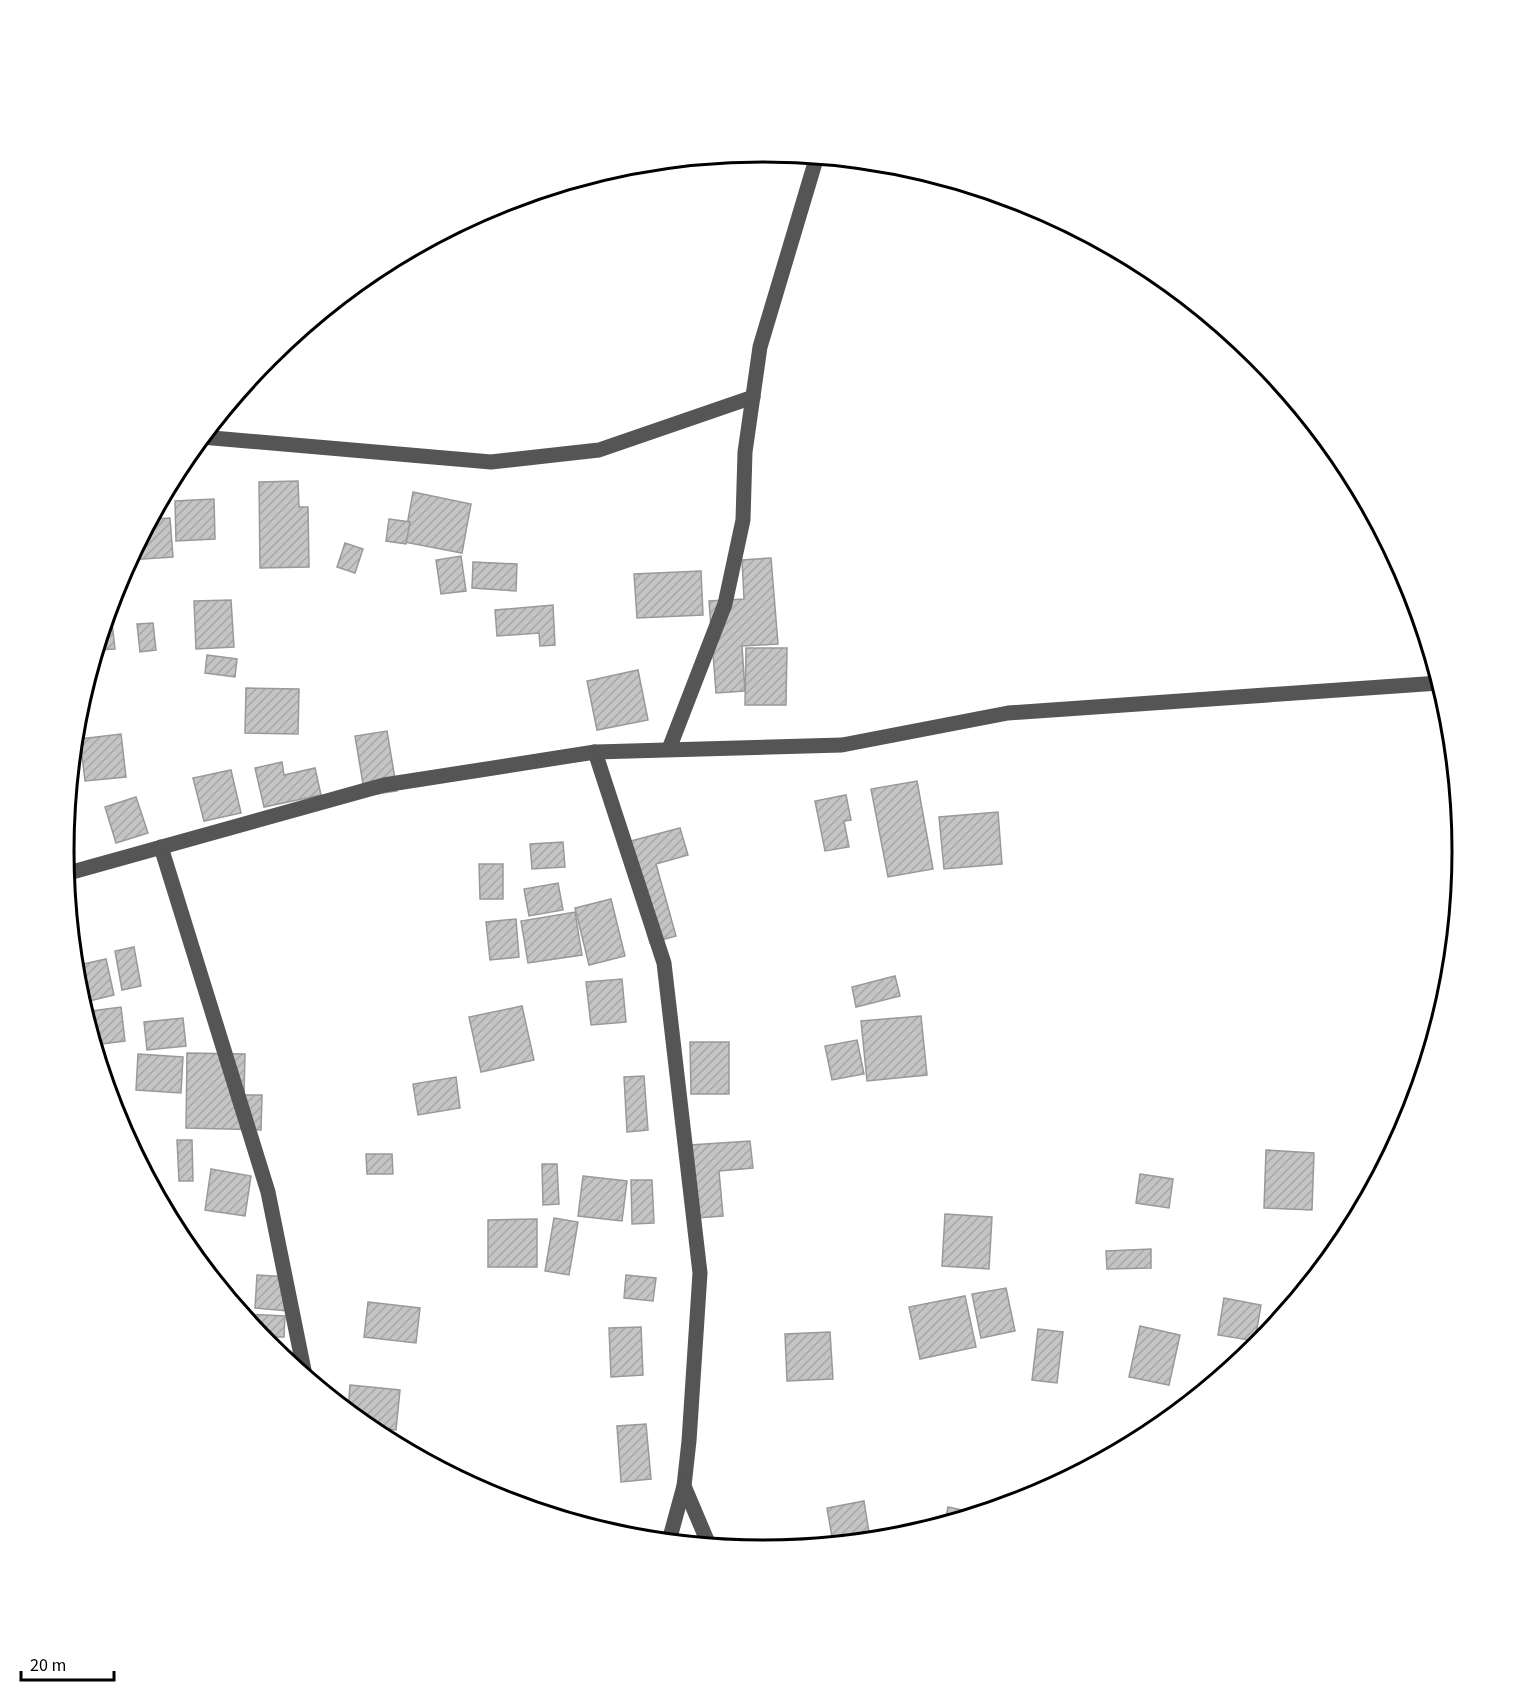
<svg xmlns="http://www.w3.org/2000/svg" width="1525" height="1701" viewBox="0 0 1525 1701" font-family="'Source Sans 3',sans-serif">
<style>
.building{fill:url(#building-hatch);stroke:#999;stroke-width:1.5}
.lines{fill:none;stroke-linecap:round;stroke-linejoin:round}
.minor{stroke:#555;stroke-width:15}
.rim{fill:none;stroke:#000;stroke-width:3}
</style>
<defs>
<pattern id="building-hatch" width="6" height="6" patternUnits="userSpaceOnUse" patternTransform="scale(1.5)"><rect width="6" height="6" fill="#c4c4c4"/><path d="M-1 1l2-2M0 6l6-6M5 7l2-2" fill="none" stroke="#a7a7a7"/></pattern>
</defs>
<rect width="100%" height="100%" fill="#fff"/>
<g class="building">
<path d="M 298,481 L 299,507 L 308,507 L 309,567 L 260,568 L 259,482 Z"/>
<path d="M 413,492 L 471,504 L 462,553 L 404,542 Z"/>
<path d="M 214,499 L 215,539 L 176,541 L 175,501 Z"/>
<path d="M 170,518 L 173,557 L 128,560 L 150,519 Z"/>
<path d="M 389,519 L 410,522 L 406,544 L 386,541 Z"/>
<path d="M 345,543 L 363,549 L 355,573 L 337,567 Z"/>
<path d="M 461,556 L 466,591 L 441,594 L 436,560 Z"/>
<path d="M 771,558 L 778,644 L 742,646 L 745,691 L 716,693 L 709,601 L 744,599 L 742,560 Z"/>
<path d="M 473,562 L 517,564 L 516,591 L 472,588 Z"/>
<path d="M 701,571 L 703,615 L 637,618 L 634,574 Z"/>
<path d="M 231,600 L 234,647 L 196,649 L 194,601 Z"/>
<path d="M 553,605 L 555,645 L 540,646 L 539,633 L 497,636 L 495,610 Z"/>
<path d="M 112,623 L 115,649 L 96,650 L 104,624 Z"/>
<path d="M 153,623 L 156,650 L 140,652 L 137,624 Z"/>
<path d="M 746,648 L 787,648 L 786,705 L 745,705 Z"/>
<path d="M 207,655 L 237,659 L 235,677 L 205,673 Z"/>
<path d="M 638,670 L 648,720 L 597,730 L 587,681 Z"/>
<path d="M 246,688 L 299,689 L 298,734 L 245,733 Z"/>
<path d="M 387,731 L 397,791 L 365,796 L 355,736 Z"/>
<path d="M 121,734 L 126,777 L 85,781 L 80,739 Z"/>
<path d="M 282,762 L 284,775 L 315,768 L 321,795 L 264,807 L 255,768 Z"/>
<path d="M 231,770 L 241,813 L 204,821 L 193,778 Z"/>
<path d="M 917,781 L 933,869 L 888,877 L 871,789 Z"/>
<path d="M 846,795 L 851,820 L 844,821 L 849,847 L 825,851 L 815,801 Z"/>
<path d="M 136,797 L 148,833 L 116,843 L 105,807 Z"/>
<path d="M 998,812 L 1002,864 L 944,869 L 939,817 Z"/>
<path d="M 680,828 L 688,855 L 656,864 L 676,936 L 650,943 L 623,843 Z"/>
<path d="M 67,838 L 75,852 L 64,859 L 64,840 Z"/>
<path d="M 563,842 L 565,867 L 532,869 L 530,844 Z"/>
<path d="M 479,864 L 503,864 L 503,899 L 480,899 Z"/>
<path d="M 558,883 L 563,910 L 529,916 L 524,889 Z"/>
<path d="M 611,899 L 625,956 L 589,965 L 575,908 Z"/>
<path d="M 575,912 L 582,955 L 528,963 L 521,921 Z"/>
<path d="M 516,919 L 519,957 L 490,960 L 486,922 Z"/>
<path d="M 134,947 L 141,986 L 122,990 L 115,951 Z"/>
<path d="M 106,959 L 114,995 L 81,1003 L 76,987 L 74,966 Z"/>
<path d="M 895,976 L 900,996 L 856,1007 L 852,987 Z"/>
<path d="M 622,979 L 626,1022 L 591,1025 L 586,982 Z"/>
<path d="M 522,1006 L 534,1060 L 481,1072 L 469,1017 Z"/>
<path d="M 121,1007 L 125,1041 L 94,1045 L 84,1012 Z"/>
<path d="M 921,1016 L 927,1075 L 867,1081 L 861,1021 Z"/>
<path d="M 183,1018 L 186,1046 L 147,1050 L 144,1022 Z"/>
<path d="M 857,1040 L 864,1074 L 832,1080 L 825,1046 Z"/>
<path d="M 690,1042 L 729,1042 L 729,1094 L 691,1094 Z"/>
<path d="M 187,1053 L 245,1054 L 244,1095 L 262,1095 L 261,1130 L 186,1128 Z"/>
<path d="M 138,1054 L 183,1057 L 181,1093 L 136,1090 Z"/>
<path d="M 644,1076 L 648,1130 L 627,1132 L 624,1077 Z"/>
<path d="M 456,1077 L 460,1108 L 418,1115 L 413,1084 Z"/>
<path d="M 177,1140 L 192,1140 L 193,1181 L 179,1181 Z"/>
<path d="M 750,1141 L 753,1168 L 719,1171 L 723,1216 L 697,1218 L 690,1145 Z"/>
<path d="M 1266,1150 L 1314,1153 L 1312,1210 L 1264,1208 Z"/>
<path d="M 366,1154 L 392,1154 L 393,1174 L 367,1174 Z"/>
<path d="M 542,1164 L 557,1164 L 559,1204 L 543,1205 Z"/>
<path d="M 211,1169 L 251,1176 L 245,1216 L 205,1210 Z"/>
<path d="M 1140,1174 L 1173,1179 L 1169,1208 L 1136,1203 Z"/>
<path d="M 583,1176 L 627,1181 L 622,1221 L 578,1216 Z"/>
<path d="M 631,1180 L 652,1180 L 654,1223 L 632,1224 Z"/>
<path d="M 945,1214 L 992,1217 L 989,1269 L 942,1266 Z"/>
<path d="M 554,1218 L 578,1222 L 569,1275 L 545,1271 Z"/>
<path d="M 537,1219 L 537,1267 L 488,1267 L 488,1220 Z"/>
<path d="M 1151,1249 L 1151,1268 L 1107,1269 L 1106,1251 Z"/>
<path d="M 257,1275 L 290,1277 L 288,1311 L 255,1308 Z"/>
<path d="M 626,1275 L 656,1278 L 653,1301 L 624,1298 Z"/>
<path d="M 1006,1288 L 1015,1331 L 981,1338 L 972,1294 Z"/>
<path d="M 965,1296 L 976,1347 L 920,1359 L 909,1307 Z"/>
<path d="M 1224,1298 L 1261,1305 L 1255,1341 L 1218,1335 Z"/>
<path d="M 368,1302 L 420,1308 L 416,1343 L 364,1337 Z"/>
<path d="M 243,1314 L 285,1316 L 284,1337 L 267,1337 L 267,1344 Z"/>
<path d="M 1140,1326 L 1180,1335 L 1169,1385 L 1129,1377 Z"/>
<path d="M 641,1327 L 643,1375 L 611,1377 L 609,1328 Z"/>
<path d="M 1038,1329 L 1063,1332 L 1057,1383 L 1032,1380 Z"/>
<path d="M 830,1332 L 833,1379 L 787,1381 L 785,1334 Z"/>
<path d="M 350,1385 L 400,1390 L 396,1430 L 368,1427 L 348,1411 Z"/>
<path d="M 646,1424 L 651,1479 L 621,1482 L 617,1426 Z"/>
<path d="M 864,1501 L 870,1539 L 833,1543 L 827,1508 Z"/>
<path d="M 948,1507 L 968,1511 L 968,1516 L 945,1522 Z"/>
</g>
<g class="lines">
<g class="minor">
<path d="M 201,437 L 491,462 L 599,450 L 753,397"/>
<path d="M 669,749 L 725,604 L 743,520 L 745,452 L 760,347 L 817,156"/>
<path d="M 595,752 L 664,963 L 700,1273 L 689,1441 L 684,1486 L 669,1541"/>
<path d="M 161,847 L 268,1192 L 305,1375"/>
<path d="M 65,874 L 384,785 L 595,752 L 842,745 L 1008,713 L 1439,683"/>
<path d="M 684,1486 L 709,1545"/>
</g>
</g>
<path d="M0 0H1525V1701H0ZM74 851a689 689 0 1 1 1378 0a689 689 0 1 1-1378 0Z" fill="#fff" fill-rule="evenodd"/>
<path class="rim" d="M74 851a689 689 0 1 1 1378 0a689 689 0 1 1-1378 0Z"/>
<path d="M21 1671v9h93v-9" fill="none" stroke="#000000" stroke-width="3"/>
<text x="30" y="1671" font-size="18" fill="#000000" stroke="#ffffff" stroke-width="4.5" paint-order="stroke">20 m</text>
</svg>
